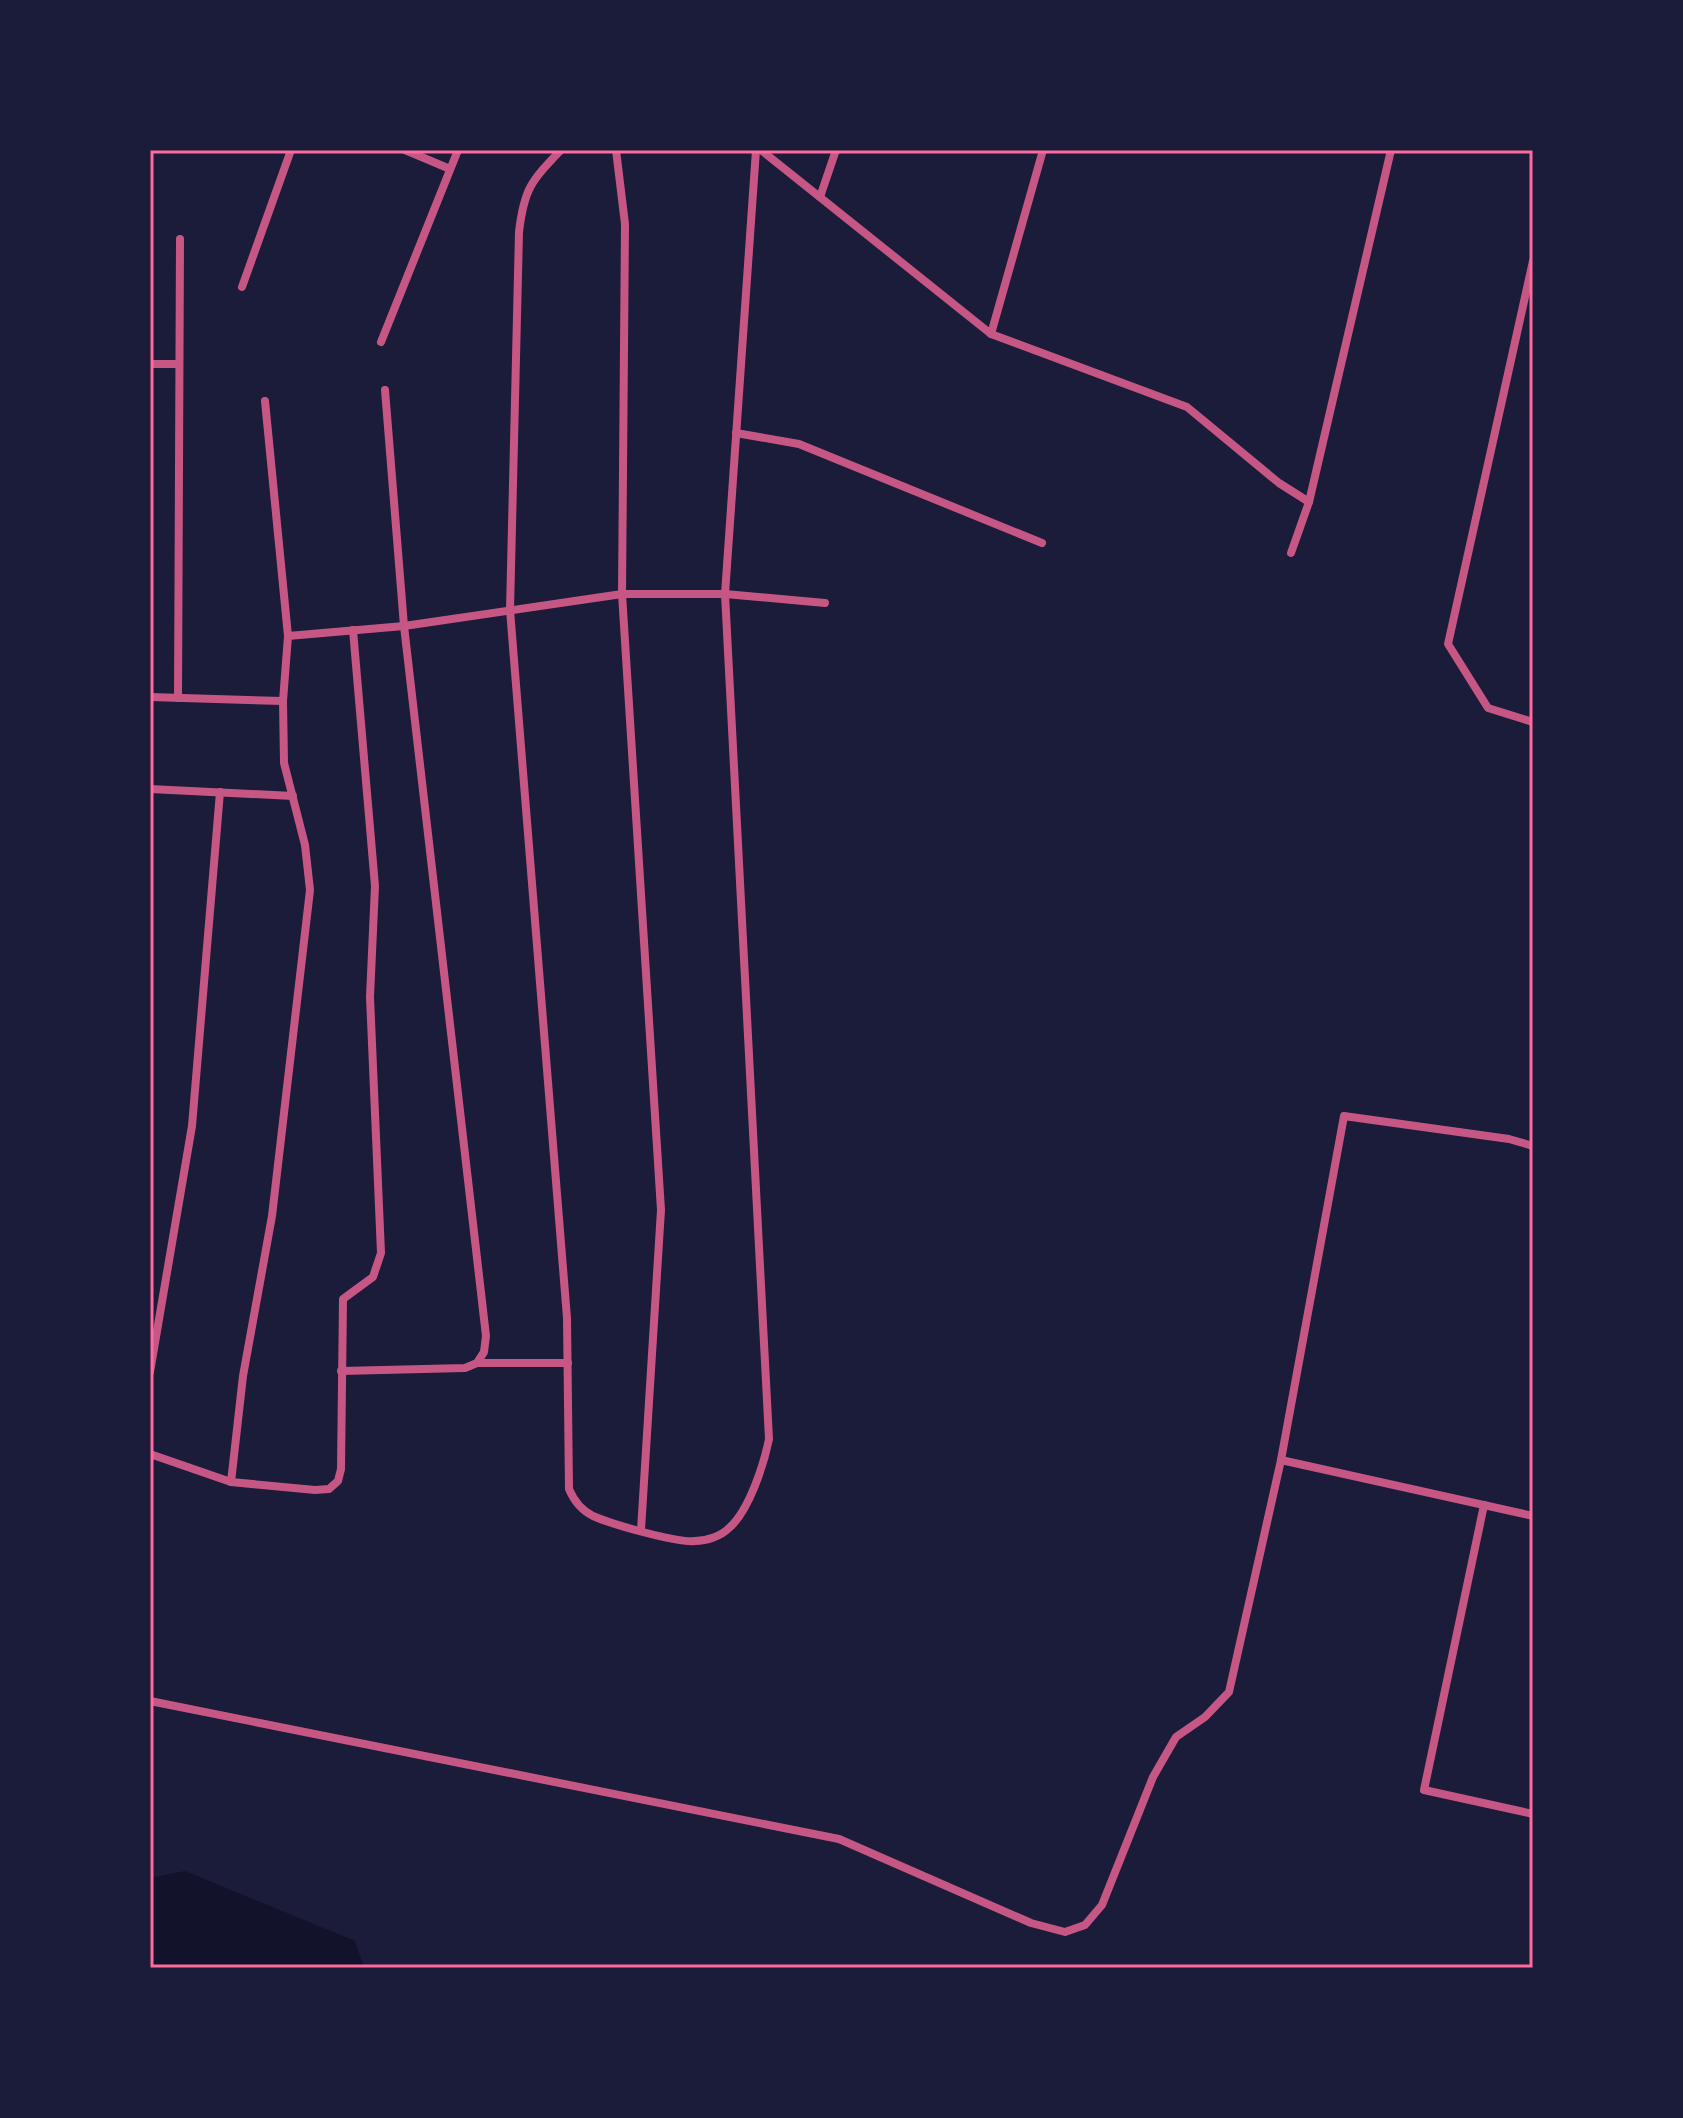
<svg xmlns="http://www.w3.org/2000/svg" width="1683" height="2118" viewBox="0 0 1683 2118" font-family="Ubuntu,sans-serif">
<style>
.water{fill:#12122b}
.lines{fill:none;stroke-linecap:round;stroke-linejoin:round}
.minor{stroke:#c65784;stroke-width:8}
.neatline{fill:none;stroke:#ff6b9d;stroke-width:3}
</style>
<rect width="100%" height="100%" fill="#1b1b3a"/>
<path class="water" d="M 185,1871 L 355,1941 L 364,1968 L 150,1968 L 150,1878 Z"/>
<g class="lines">
<g class="minor">
<path d="M 405,150 L 450,169"/>
<path d="M 561,150 C 531,181 524,189 519,232 L 510,610 L 567,1318 L 569,1489 C 574,1501 581,1510 593,1516 C 611,1524 676,1543 695,1541 C 707,1541 721,1536 729,1528 C 749,1511 764,1464 769,1439 L 725,594 L 756,150"/>
<path d="M 616,150 L 625,224 L 622,594 L 661,1210 L 641,1530"/>
<path d="M 761,150 L 991,334 L 1187,407 L 1279,483 L 1309,502"/>
<path d="M 820,197 L 836,150"/>
<path d="M 1533,261 L 1448,644 L 1488,708 L 1533,722"/>
<path d="M 242,287 L 291,150"/>
<path d="M 991,334 L 1043,150"/>
<path d="M 381,342 L 458,150"/>
<path d="M 150,364 L 179,364"/>
<path d="M 736,433 L 799,444 L 1042,543"/>
<path d="M 1291,553 L 1309,502 L 1391,150"/>
<path d="M 288,636 L 404,626 L 622,594 L 725,594 L 825,603"/>
<path d="M 150,697 L 283,701"/>
<path d="M 178,698 L 180,239"/>
<path d="M 150,789 L 293,796"/>
<path d="M 477,1363 L 568,1363"/>
<path d="M 341,1371 L 465,1368 L 477,1363 L 484,1352 L 486,1336 L 404,626 L 385,390"/>
<path d="M 150,1372 L 192,1126 L 220,792"/>
<path d="M 150,1454 L 231,1482 L 315,1490 L 329,1489 L 338,1481 L 341,1469 L 343,1299 L 373,1277 L 381,1253 L 370,997 L 375,886 L 353,630"/>
<path d="M 1281,1460 L 1533,1516"/>
<path d="M 231,1482 L 243,1376 L 272,1216 L 310,890 L 305,845 L 284,763 L 283,701 L 288,636 L 265,401"/>
<path d="M 1484,1505 L 1424,1790 L 1533,1814"/>
<path d="M 150,1701 L 839,1839 L 1031,1923 L 1065,1932 L 1085,1925 L 1102,1905 L 1153,1777 L 1176,1737 L 1205,1717 L 1229,1692 L 1281,1460 L 1344,1116 L 1509,1139 L 1533,1146"/>
</g>
</g>
<rect width="1683" height="2118" fill="none" stroke="#1b1b3a" stroke-width="304"/>
<rect x="152" y="152" width="1379" height="1814" class="neatline"/>
</svg>
